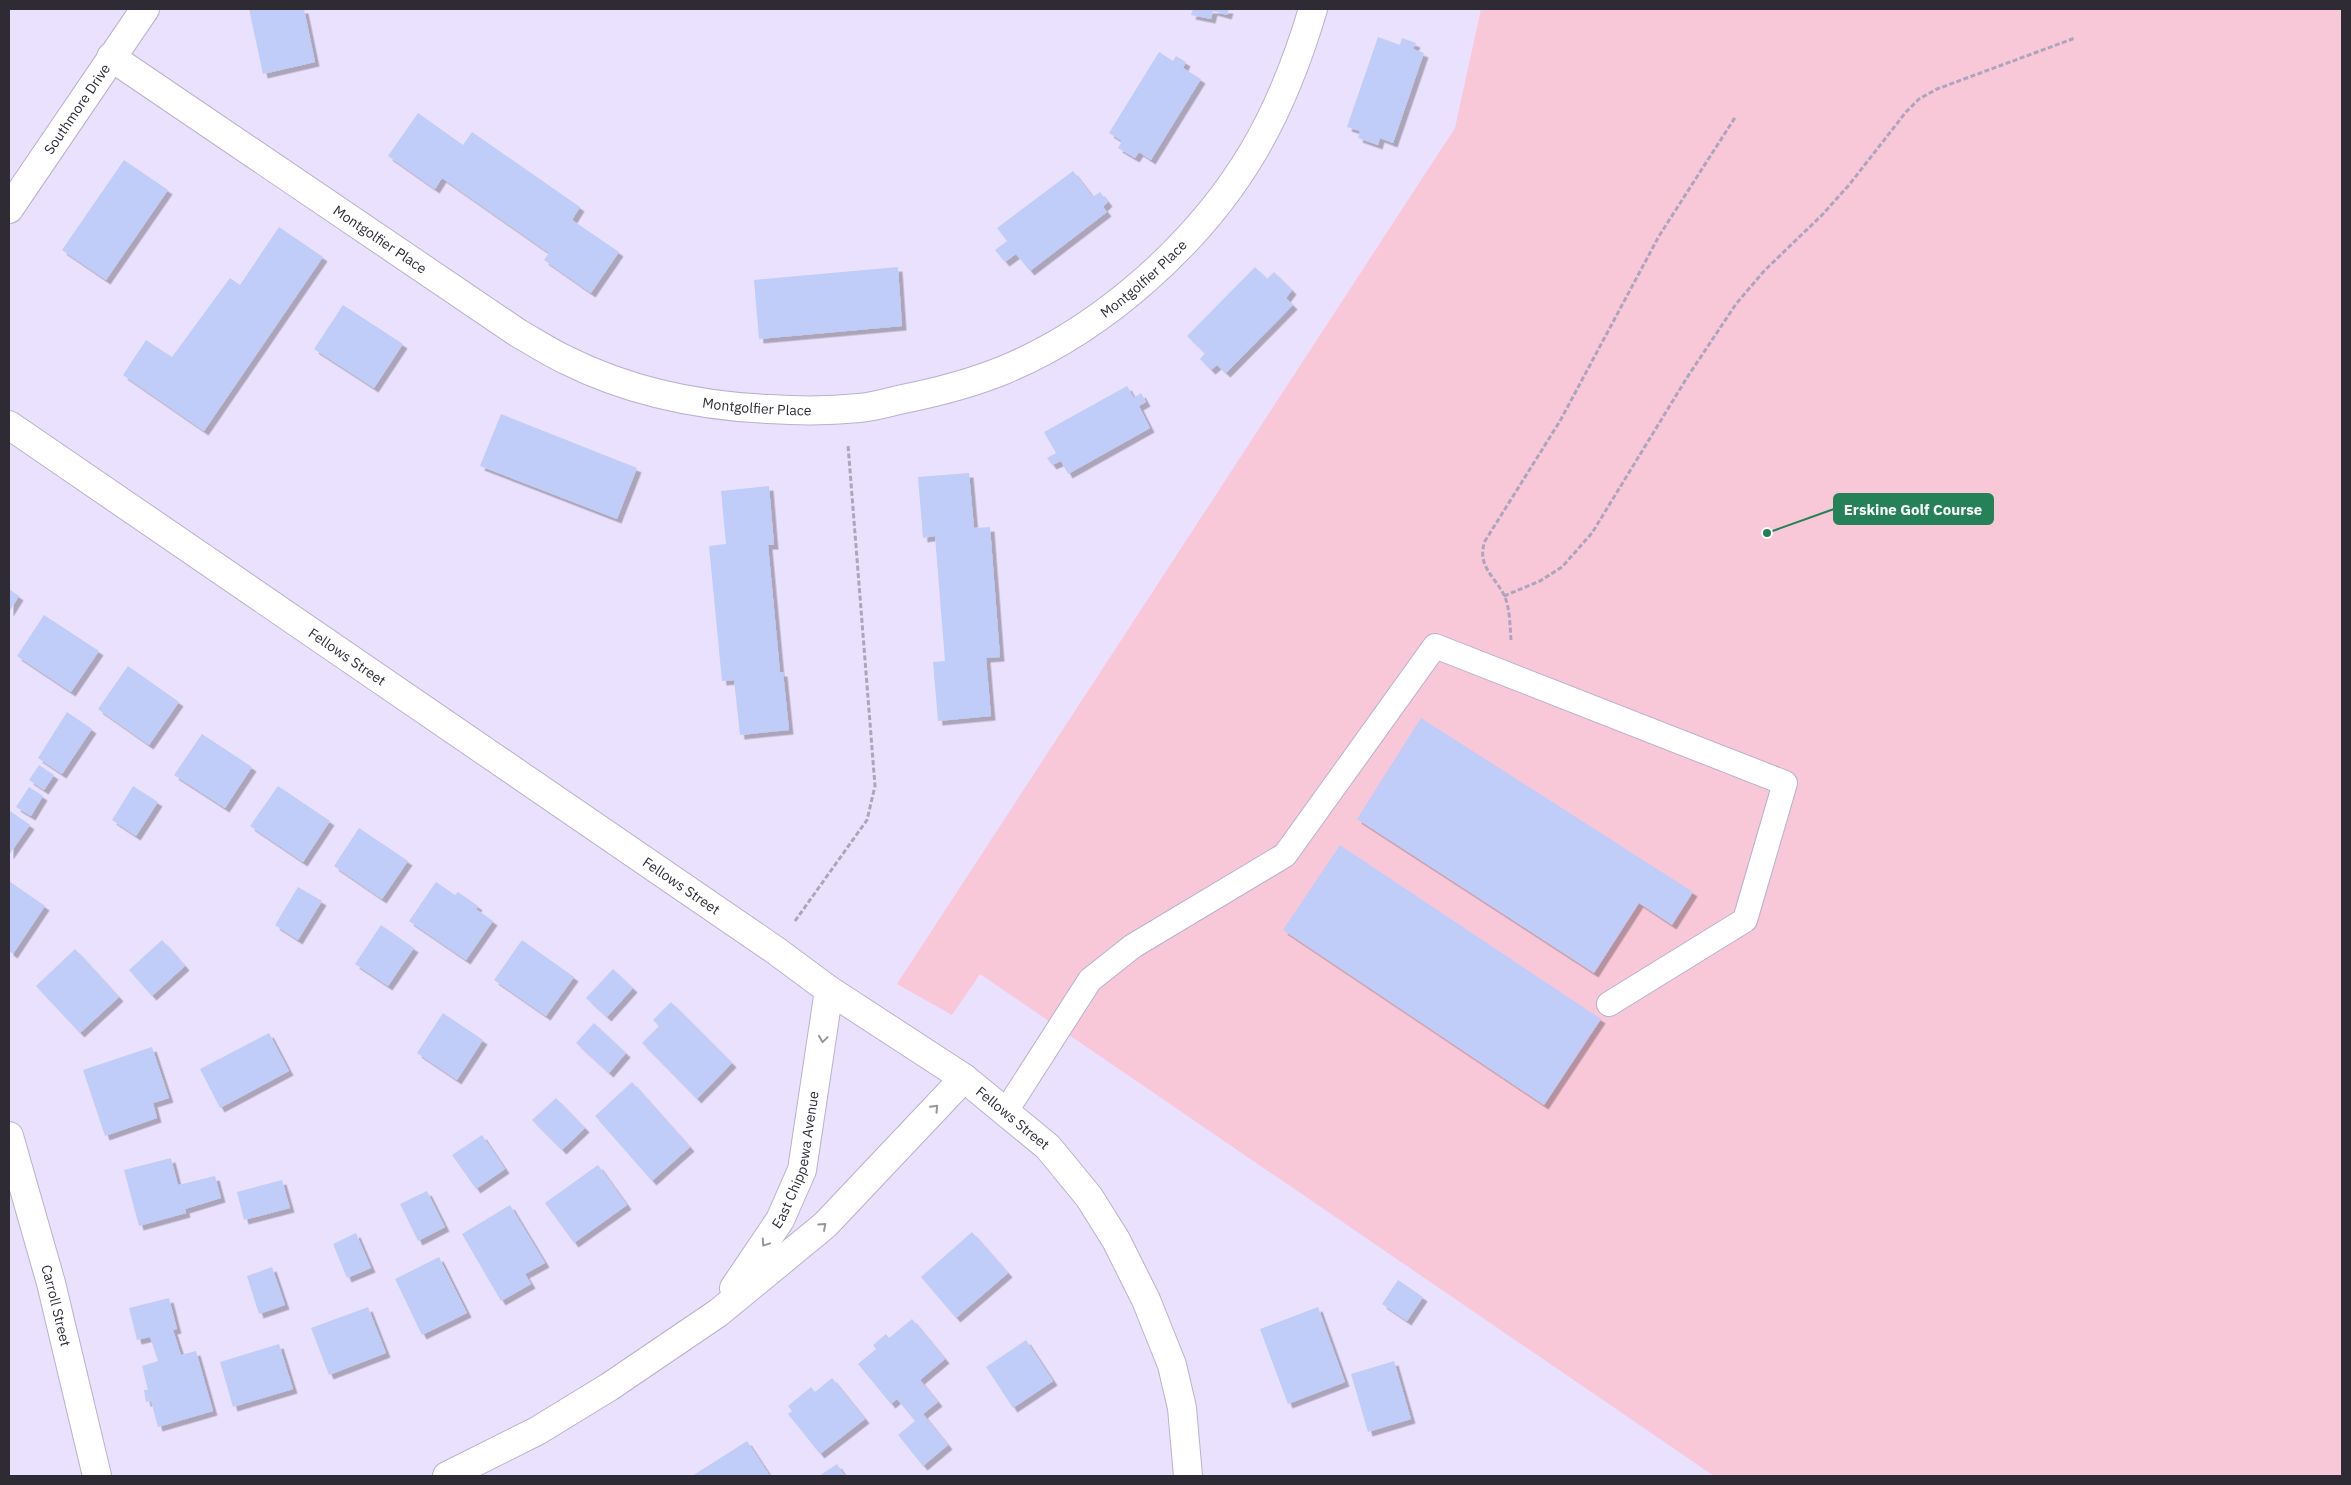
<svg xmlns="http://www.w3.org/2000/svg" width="2351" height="1485" viewBox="0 0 2351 1485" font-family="'IBM Plex Sans',sans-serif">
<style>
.green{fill:#f8c7d8}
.building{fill:#bfcdf8;filter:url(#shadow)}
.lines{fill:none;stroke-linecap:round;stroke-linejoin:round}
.service-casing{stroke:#b9b1cc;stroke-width:26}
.minor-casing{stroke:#b9b1cc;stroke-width:30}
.tertiary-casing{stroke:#b9b1cc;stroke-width:30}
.path{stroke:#aca5bc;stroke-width:3;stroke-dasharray:5 2.5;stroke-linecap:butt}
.service{stroke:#fff;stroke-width:24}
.minor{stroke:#fff;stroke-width:28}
.tertiary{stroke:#fff;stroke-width:28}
.oneway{stroke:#96959a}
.labels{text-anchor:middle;stroke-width:4.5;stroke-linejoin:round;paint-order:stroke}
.street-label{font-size:14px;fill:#2e2b35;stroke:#fff}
.leader{fill:none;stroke:#258157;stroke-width:2}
.callout-dot{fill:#258157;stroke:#fff;stroke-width:2}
.callout{fill:#258157;stroke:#258157;stroke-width:2}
.callout-label{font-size:15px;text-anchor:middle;font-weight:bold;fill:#fff}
</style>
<defs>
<filter id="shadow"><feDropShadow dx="4.5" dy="4.5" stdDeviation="0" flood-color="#0004"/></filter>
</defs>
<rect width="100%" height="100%" fill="#eae1fe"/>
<path class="green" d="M 1481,9 L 2342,9 L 2342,1476 L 1714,1476 L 980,974 L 952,1015 L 897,984 L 1455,128 Z"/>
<g class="building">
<path d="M 249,9 L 304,9 L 315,62 L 263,74 Z"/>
<path d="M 1193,9 L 1229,9 L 1227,15 L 1213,11 L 1211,19 L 1191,15 Z"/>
<path d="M 1378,37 L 1400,45 L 1402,38 L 1416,43 L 1413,49 L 1424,53 L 1393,143 L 1380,138 L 1378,145 L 1358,138 L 1360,131 L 1347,127 Z"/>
<path d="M 1159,52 L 1173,61 L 1176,56 L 1186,62 L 1183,68 L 1201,79 L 1151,160 L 1139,152 L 1135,158 L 1118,148 L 1122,141 L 1109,133 Z"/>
<path d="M 418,113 L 463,145 L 472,132 L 580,207 L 572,220 L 619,252 L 591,293 L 544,260 L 549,253 L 442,178 L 435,189 L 388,156 Z"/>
<path d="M 124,160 L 168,190 L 106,280 L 62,250 Z"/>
<path d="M 1073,171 L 1093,197 L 1100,192 L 1108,202 L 1103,207 L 1107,212 L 1030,271 L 1016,254 L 1005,262 L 995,250 L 1007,241 L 997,228 Z"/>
<path d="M 279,227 L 323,257 L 204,431 L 123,375 L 146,340 L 172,357 L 230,278 L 240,285 Z"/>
<path d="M 898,267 L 902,326 L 759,339 L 754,280 Z"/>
<path d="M 1255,267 L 1267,279 L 1274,272 L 1292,290 L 1286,298 L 1293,305 L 1226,373 L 1217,365 L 1211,370 L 1200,359 L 1205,353 L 1187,336 Z"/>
<path d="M 343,305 L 403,344 L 374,388 L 314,349 Z"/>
<path d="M 1127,386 L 1134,398 L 1141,393 L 1146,402 L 1139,406 L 1150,428 L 1068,474 L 1061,461 L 1052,465 L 1047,458 L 1056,453 L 1044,432 Z"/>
<path d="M 501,414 L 637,468 L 617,519 L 480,466 Z"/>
<path d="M 969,473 L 974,528 L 990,527 L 1000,657 L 986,658 L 991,716 L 938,721 L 933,662 L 945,661 L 935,536 L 923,538 L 918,477 Z"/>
<path d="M 769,486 L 774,545 L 768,545 L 780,672 L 783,672 L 789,730 L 740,735 L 734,680 L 722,681 L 709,546 L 726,544 L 721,491 Z"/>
<path d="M 9,589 L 19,596 L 9,612 Z"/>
<path d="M 44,615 L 99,651 L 71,692 L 17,656 Z"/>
<path d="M 128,666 L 179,702 L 149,745 L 98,709 Z"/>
<path d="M 67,712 L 92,729 L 62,774 L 38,758 Z"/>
<path d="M 1421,718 L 1693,892 L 1672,925 L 1639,903 L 1594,973 L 1357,819 Z"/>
<path d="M 202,734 L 252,767 L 225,808 L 174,775 Z"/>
<path d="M 39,765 L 54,775 L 44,790 L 29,780 Z"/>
<path d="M 133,786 L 158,802 L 136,836 L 112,820 Z"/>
<path d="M 278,786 L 330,821 L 303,862 L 250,826 Z"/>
<path d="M 29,787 L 43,796 L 31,816 L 16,807 Z"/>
<path d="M 10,811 L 30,825 L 9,855 L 9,812 Z"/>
<path d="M 359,828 L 408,861 L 382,899 L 334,866 Z"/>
<path d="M 1340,845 L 1601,1019 L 1544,1105 L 1283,930 Z"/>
<path d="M 9,881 L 45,906 L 13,954 L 9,951 Z"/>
<path d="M 436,882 L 455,895 L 458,892 L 478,906 L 476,909 L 493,921 L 466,960 L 409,921 Z"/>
<path d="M 298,887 L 322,901 L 298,940 L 275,925 Z"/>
<path d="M 381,925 L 414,948 L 388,986 L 355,964 Z"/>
<path d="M 162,940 L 185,966 L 152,996 L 129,970 Z"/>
<path d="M 522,940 L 574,977 L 546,1016 L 494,980 Z"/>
<path d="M 75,949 L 119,997 L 80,1033 L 36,986 Z"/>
<path d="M 613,969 L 633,988 L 607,1017 L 586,998 Z"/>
<path d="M 671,1002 L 732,1063 L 697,1099 L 642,1043 L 659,1026 L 653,1020 Z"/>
<path d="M 443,1013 L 483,1040 L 457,1080 L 417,1053 Z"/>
<path d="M 594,1023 L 626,1053 L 609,1073 L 576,1043 Z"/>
<path d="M 269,1033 L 289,1071 L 220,1108 L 200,1069 Z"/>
<path d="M 152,1047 L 169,1098 L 153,1103 L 157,1118 L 105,1136 L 83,1070 Z"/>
<path d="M 632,1082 L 690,1147 L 652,1181 L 595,1116 Z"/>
<path d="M 556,1098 L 585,1128 L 562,1150 L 532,1120 Z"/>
<path d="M 482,1135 L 505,1169 L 476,1189 L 452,1155 Z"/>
<path d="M 171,1158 L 178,1185 L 215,1176 L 221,1198 L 185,1209 L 186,1213 L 139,1226 L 124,1170 Z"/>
<path d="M 598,1165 L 627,1205 L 574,1243 L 545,1203 Z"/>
<path d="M 282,1180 L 290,1208 L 244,1220 L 237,1192 Z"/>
<path d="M 427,1191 L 445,1227 L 418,1241 L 400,1204 Z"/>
<path d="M 510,1205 L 545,1263 L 525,1274 L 531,1284 L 501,1301 L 462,1234 Z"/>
<path d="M 972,1232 L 1008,1273 L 956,1318 L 921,1277 Z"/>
<path d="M 356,1233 L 371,1268 L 347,1278 L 333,1244 Z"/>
<path d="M 439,1257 L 467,1313 L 422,1335 L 395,1279 Z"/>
<path d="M 272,1267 L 285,1305 L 259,1314 L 247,1276 Z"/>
<path d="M 1398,1280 L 1423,1297 L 1407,1321 L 1382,1304 Z"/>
<path d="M 169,1298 L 177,1329 L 173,1330 L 181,1355 L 196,1351 L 213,1411 L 158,1427 L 151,1401 L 146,1402 L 144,1390 L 148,1390 L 142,1366 L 158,1361 L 150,1337 L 137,1340 L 129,1308 Z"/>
<path d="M 368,1307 L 386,1353 L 329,1375 L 311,1328 Z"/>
<path d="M 1318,1307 L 1345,1382 L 1288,1404 L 1260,1329 Z"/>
<path d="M 912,1319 L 945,1359 L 920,1380 L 938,1402 L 923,1414 L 948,1445 L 923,1466 L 898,1435 L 915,1421 L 897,1399 L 891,1404 L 858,1364 L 876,1349 L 873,1345 L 886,1334 L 889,1338 Z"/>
<path d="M 1026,1340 L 1053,1381 L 1013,1408 L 986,1367 Z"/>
<path d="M 279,1344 L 293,1389 L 233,1407 L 220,1362 Z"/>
<path d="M 1394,1361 L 1411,1419 L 1368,1432 L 1351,1374 Z"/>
<path d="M 832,1378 L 865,1419 L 820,1454 L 788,1414 L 792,1411 L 788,1406 L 811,1387 L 815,1392 Z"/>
<path d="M 747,1441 L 770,1476 L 692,1476 Z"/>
<path d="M 837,1464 L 845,1476 L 819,1476 Z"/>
</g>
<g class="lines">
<g class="service-casing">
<path id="service" d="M 1006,1111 L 1090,980 L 1133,946 L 1285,855 L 1435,646 L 1785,783 L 1745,920 L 1609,1004"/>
</g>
<g class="minor-casing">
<g id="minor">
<path id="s1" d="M 111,57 L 518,333 C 534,342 549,352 566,360 C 628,391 700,406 769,409 C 799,411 830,411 859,408 C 874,407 889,402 903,399 C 938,392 972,383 1004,370 C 1103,329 1199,243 1253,152 C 1278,110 1299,56 1313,9"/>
<path id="s2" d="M 9,209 L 145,9"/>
<path id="s3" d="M 9,1136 L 51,1283 L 97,1476"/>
</g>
</g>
<g class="tertiary-casing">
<g id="tertiary">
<path id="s4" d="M 9,425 L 775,950 L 829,990 L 964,1078 L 1048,1147 L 1089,1197 L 1116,1240 L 1146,1300 L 1172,1365 L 1182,1408 L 1188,1476"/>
<path id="s5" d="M 734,1288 L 780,1220 L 802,1170 L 829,990"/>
<path d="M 447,1476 L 537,1431 L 609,1387 L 718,1313 L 825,1225 L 964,1078"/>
</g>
</g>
<g class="path">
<path d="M 1504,596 L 1540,581 L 1562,567 L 1592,533 L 1688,376 L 1736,304 L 1764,271 L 1822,215 L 1849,185 L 1906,112 L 1919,99 L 1937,89 L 2075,38"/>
<path d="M 1511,640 C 1510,626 1510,610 1505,597 C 1495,576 1476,566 1485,541 L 1560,421 L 1659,236 L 1736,116"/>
<path d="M 795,921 L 867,820 L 875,786 L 848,445"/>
</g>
<use href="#service" class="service"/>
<use href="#minor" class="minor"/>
<use href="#tertiary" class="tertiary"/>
</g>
<defs><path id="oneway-chevron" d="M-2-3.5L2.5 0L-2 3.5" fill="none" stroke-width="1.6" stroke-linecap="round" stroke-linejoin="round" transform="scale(1.25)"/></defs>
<g class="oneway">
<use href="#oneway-chevron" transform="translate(823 1039) rotate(98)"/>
<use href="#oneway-chevron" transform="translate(935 1108) rotate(-47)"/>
<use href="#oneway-chevron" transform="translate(823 1226) rotate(-42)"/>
<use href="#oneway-chevron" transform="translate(765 1243) rotate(124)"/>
</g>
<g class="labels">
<g class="street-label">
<text dy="5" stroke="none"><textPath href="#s2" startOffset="121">Southmore Drive</textPath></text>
<text dy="5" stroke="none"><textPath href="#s1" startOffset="325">Montgolfier Place</textPath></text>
<text dy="5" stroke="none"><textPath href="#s1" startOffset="1165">Montgolfier Place</textPath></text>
<text dy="5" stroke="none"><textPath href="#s1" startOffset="745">Montgolfier Place</textPath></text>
<text dy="5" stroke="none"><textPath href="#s4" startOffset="410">Fellows Street</textPath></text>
<text dy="5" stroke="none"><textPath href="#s4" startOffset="815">Fellows Street</textPath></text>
<text dy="5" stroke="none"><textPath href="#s4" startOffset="1220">Fellows Street</textPath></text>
<text dy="5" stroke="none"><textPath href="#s5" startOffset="145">East Chippewa Avenue</textPath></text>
<text dy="5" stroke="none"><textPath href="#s3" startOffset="176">Carroll Street</textPath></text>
</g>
</g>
<path class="leader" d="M1767 533L1834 509"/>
<circle class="callout-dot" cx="1767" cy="533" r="5"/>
<rect class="callout" x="1834" y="494" width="159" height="30" rx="5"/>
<g class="callout-label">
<text x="1913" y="515">Erskine Golf Course</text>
</g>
<rect width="2351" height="1485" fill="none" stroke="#2e2b35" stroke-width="20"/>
</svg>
